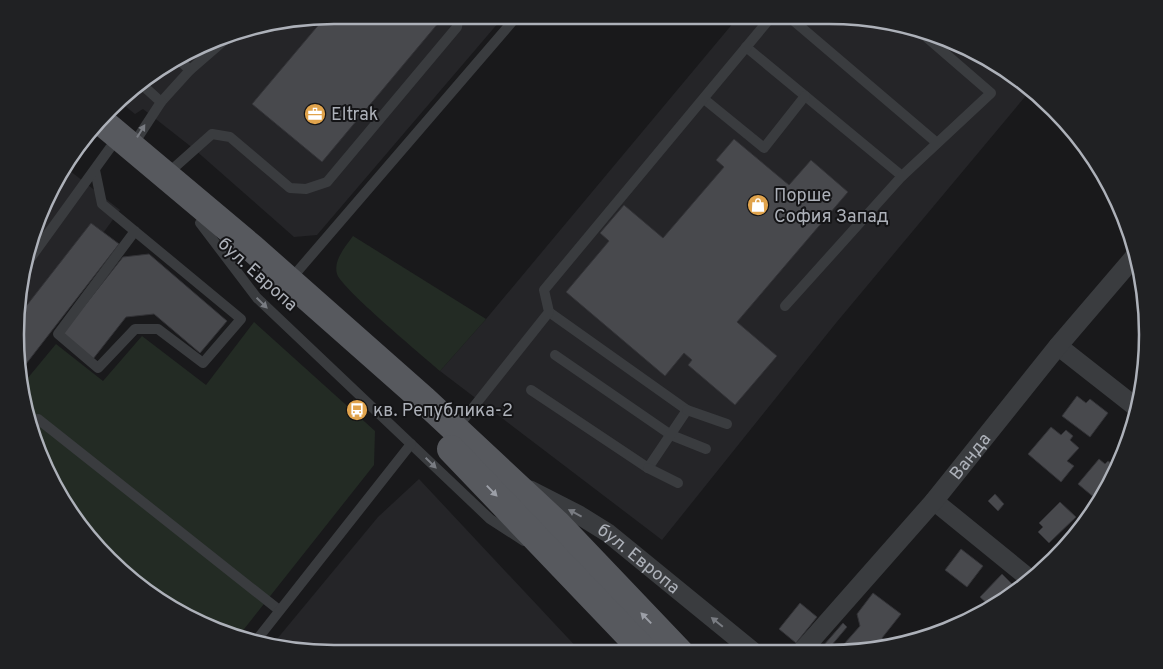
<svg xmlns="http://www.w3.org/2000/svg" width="1163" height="669" viewBox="0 0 1163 669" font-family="Overpass,sans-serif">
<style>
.built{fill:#252528}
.green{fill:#232b24}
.building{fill:#48494d;stroke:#333337}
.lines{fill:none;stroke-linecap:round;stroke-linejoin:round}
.lane{stroke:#3a3c3f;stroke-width:10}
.street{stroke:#3a3c3f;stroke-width:19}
.primary{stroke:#57595e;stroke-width:28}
.oneway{fill:#797c82}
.oneway2{fill:#9c9fa7}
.labels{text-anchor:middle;stroke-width:4;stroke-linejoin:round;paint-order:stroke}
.poi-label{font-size:18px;fill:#adb1b9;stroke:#141416;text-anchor:start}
.street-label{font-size:18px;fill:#adb1b9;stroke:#141416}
.rim{fill:none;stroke:#adb1b9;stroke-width:2.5}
</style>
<rect width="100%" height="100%" fill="#19191b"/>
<g class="built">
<path d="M 335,15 L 505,15 L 317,235 L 294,237 L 194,149 L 143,109 L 135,114 L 120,102 L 140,81 L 232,32 Z"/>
<path d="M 739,16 L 850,16 L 931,32 L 1006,69 L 1029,92 L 836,323 L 662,540 L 440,371 L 486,319 Z"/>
<path d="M 65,167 L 120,210 L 16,351 L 26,252 Z"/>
<path d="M 419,479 L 582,653 L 313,653 L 272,645 L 378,517 Z"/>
</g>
<g class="green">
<path d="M 353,236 L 486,319 L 440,371 C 423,356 341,288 337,274 C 333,260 346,246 353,236 Z"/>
<path d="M 254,322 L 375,431 L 374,465 L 237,638 L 232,637 L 157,600 L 81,529 L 32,437 L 22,385 L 56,344 L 103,381 L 142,336 L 206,385 Z"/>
</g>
<g class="building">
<path d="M 334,15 L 445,15 L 322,162 L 252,104 L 326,16 Z"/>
<path d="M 734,139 L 789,185 L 811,160 L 848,192 L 737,322 L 777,356 L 735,405 L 688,365 L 692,360 L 684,353 L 665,376 L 566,292 L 609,241 L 600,233 L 624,205 L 663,238 L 724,167 L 716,160 Z"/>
<path d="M 91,223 L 119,244 L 19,373 L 16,355 L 20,314 Z"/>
<path d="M 149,254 L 227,321 L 200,353 L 154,314 L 126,317 L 93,359 L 62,334 L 123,257 Z"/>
<path d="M 1077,396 L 1086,403 L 1090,399 L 1108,413 L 1090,437 L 1062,416 Z"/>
<path d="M 1051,427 L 1061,435 L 1066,430 L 1073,436 L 1070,440 L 1079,448 L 1067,461 L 1074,466 L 1061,482 L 1028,454 Z"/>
<path d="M 1099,459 L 1105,464 L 1108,461 L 1114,465 L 1103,491 L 1096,499 L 1078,484 Z"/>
<path d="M 995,494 L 1004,504 L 998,511 L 988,501 Z"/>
<path d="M 1060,502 L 1076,517 L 1049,543 L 1038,532 L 1043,527 L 1039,523 Z"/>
<path d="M 961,549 L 983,566 L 967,587 L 945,570 Z"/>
<path d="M 1002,574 L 1017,589 L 992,608 L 980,597 Z"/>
<path d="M 873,593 L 901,614 L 882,638 L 888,643 L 885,646 L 850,653 L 836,653 L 860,626 L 857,614 Z"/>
<path d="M 800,603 L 817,617 L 796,643 L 779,629 Z"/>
<path d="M 843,623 L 847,627 L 825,653 L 817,653 Z"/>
</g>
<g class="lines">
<g class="lane">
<path d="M 788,16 L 937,143"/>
<path d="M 746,47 L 902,176"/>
<path d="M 179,60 L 190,70"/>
<path d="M 704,99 L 764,148 L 805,96"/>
<path d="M 161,102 L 190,70 L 235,31"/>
<path d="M 133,145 L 161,102 L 139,82"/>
<path d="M 95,170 L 102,204 L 241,319 L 203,363 L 158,329 L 135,329 L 98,368 L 58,334 L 135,231"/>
<path d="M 167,174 L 212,134 L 230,137 L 290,188 L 306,189 L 327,182 L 457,27 L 459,15"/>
<path d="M 200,223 L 257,298 L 490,519 L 524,541"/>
<path d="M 24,267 L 110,148"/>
<path d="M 290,280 L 518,15"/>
<path d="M 785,306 L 902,176 L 991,93 L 917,29"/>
<path d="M 555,355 L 671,435 L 706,449"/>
<path d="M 531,390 L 648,468 L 687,410 L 549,312"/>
<path d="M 687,410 L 727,424"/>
<path d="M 30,428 L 38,419 L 279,610"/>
<path d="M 456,429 L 549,312 L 544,290 L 772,16"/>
<path d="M 648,468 L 678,483"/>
<path d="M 255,642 L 411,444"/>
</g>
<g class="street">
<path d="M 1058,346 L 1137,408"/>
<path id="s1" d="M 530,490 L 579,515 L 608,533 L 755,653"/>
<path d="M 934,501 L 1030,579"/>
<path id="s2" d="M 800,653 L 934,501 L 1058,346 L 1135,256"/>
</g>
<g class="primary">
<path d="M 102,122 L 252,248 L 424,400 L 557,524 L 680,653"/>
<path d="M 451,449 L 646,653"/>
</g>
</g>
<defs><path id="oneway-solid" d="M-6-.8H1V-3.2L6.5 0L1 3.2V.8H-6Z" transform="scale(1.25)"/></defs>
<g class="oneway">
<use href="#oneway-solid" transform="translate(141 131) rotate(-58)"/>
<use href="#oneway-solid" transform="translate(262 303) rotate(44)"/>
<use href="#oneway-solid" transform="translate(431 463) rotate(44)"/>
<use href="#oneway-solid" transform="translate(575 513) rotate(-152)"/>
<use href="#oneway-solid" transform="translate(717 622) rotate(-141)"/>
</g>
<g class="oneway2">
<use href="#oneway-solid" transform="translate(492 491) rotate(46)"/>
<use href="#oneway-solid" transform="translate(646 618) rotate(-134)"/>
</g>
<defs>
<g id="office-disc" transform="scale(1.125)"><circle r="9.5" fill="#e0a34c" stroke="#141416"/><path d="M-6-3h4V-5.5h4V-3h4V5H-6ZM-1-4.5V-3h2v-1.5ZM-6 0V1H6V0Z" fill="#fff"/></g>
<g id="shop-disc" transform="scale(1.125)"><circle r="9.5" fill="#e0a34c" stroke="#141416"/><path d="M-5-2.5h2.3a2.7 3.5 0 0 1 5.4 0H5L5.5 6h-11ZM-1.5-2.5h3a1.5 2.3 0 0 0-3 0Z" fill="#fff"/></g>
<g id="bus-disc" transform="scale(1.125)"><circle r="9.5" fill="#e0a34c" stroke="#141416"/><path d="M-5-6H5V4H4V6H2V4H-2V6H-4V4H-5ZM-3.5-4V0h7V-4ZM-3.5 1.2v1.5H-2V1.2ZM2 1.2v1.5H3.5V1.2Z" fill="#fff"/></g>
</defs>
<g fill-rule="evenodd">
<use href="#office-disc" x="315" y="114"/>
<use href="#shop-disc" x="758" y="205"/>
<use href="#bus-disc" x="357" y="410"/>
</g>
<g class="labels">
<g class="poi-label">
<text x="331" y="120">Eltrak</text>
<text x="774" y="201">Порше<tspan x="774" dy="21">София Запад</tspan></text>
<text x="373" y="416">кв. Република-2</text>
</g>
<g class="street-label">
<text transform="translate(258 274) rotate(42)" y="6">бул. Европа</text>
<text dy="6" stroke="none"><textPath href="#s2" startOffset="260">Ванда</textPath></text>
<text dy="6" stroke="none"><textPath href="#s1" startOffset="129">бул. Европа</textPath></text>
</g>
</g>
<path d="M0 0H1163V669H0ZM334 24H829A310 310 0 0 1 1139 334V335A310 310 0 0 1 829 645H334A310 310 0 0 1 24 335V334A310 310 0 0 1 334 24Z" fill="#202123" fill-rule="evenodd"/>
<path class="rim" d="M334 24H829A310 310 0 0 1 1139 334V335A310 310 0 0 1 829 645H334A310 310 0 0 1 24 335V334A310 310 0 0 1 334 24Z"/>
</svg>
